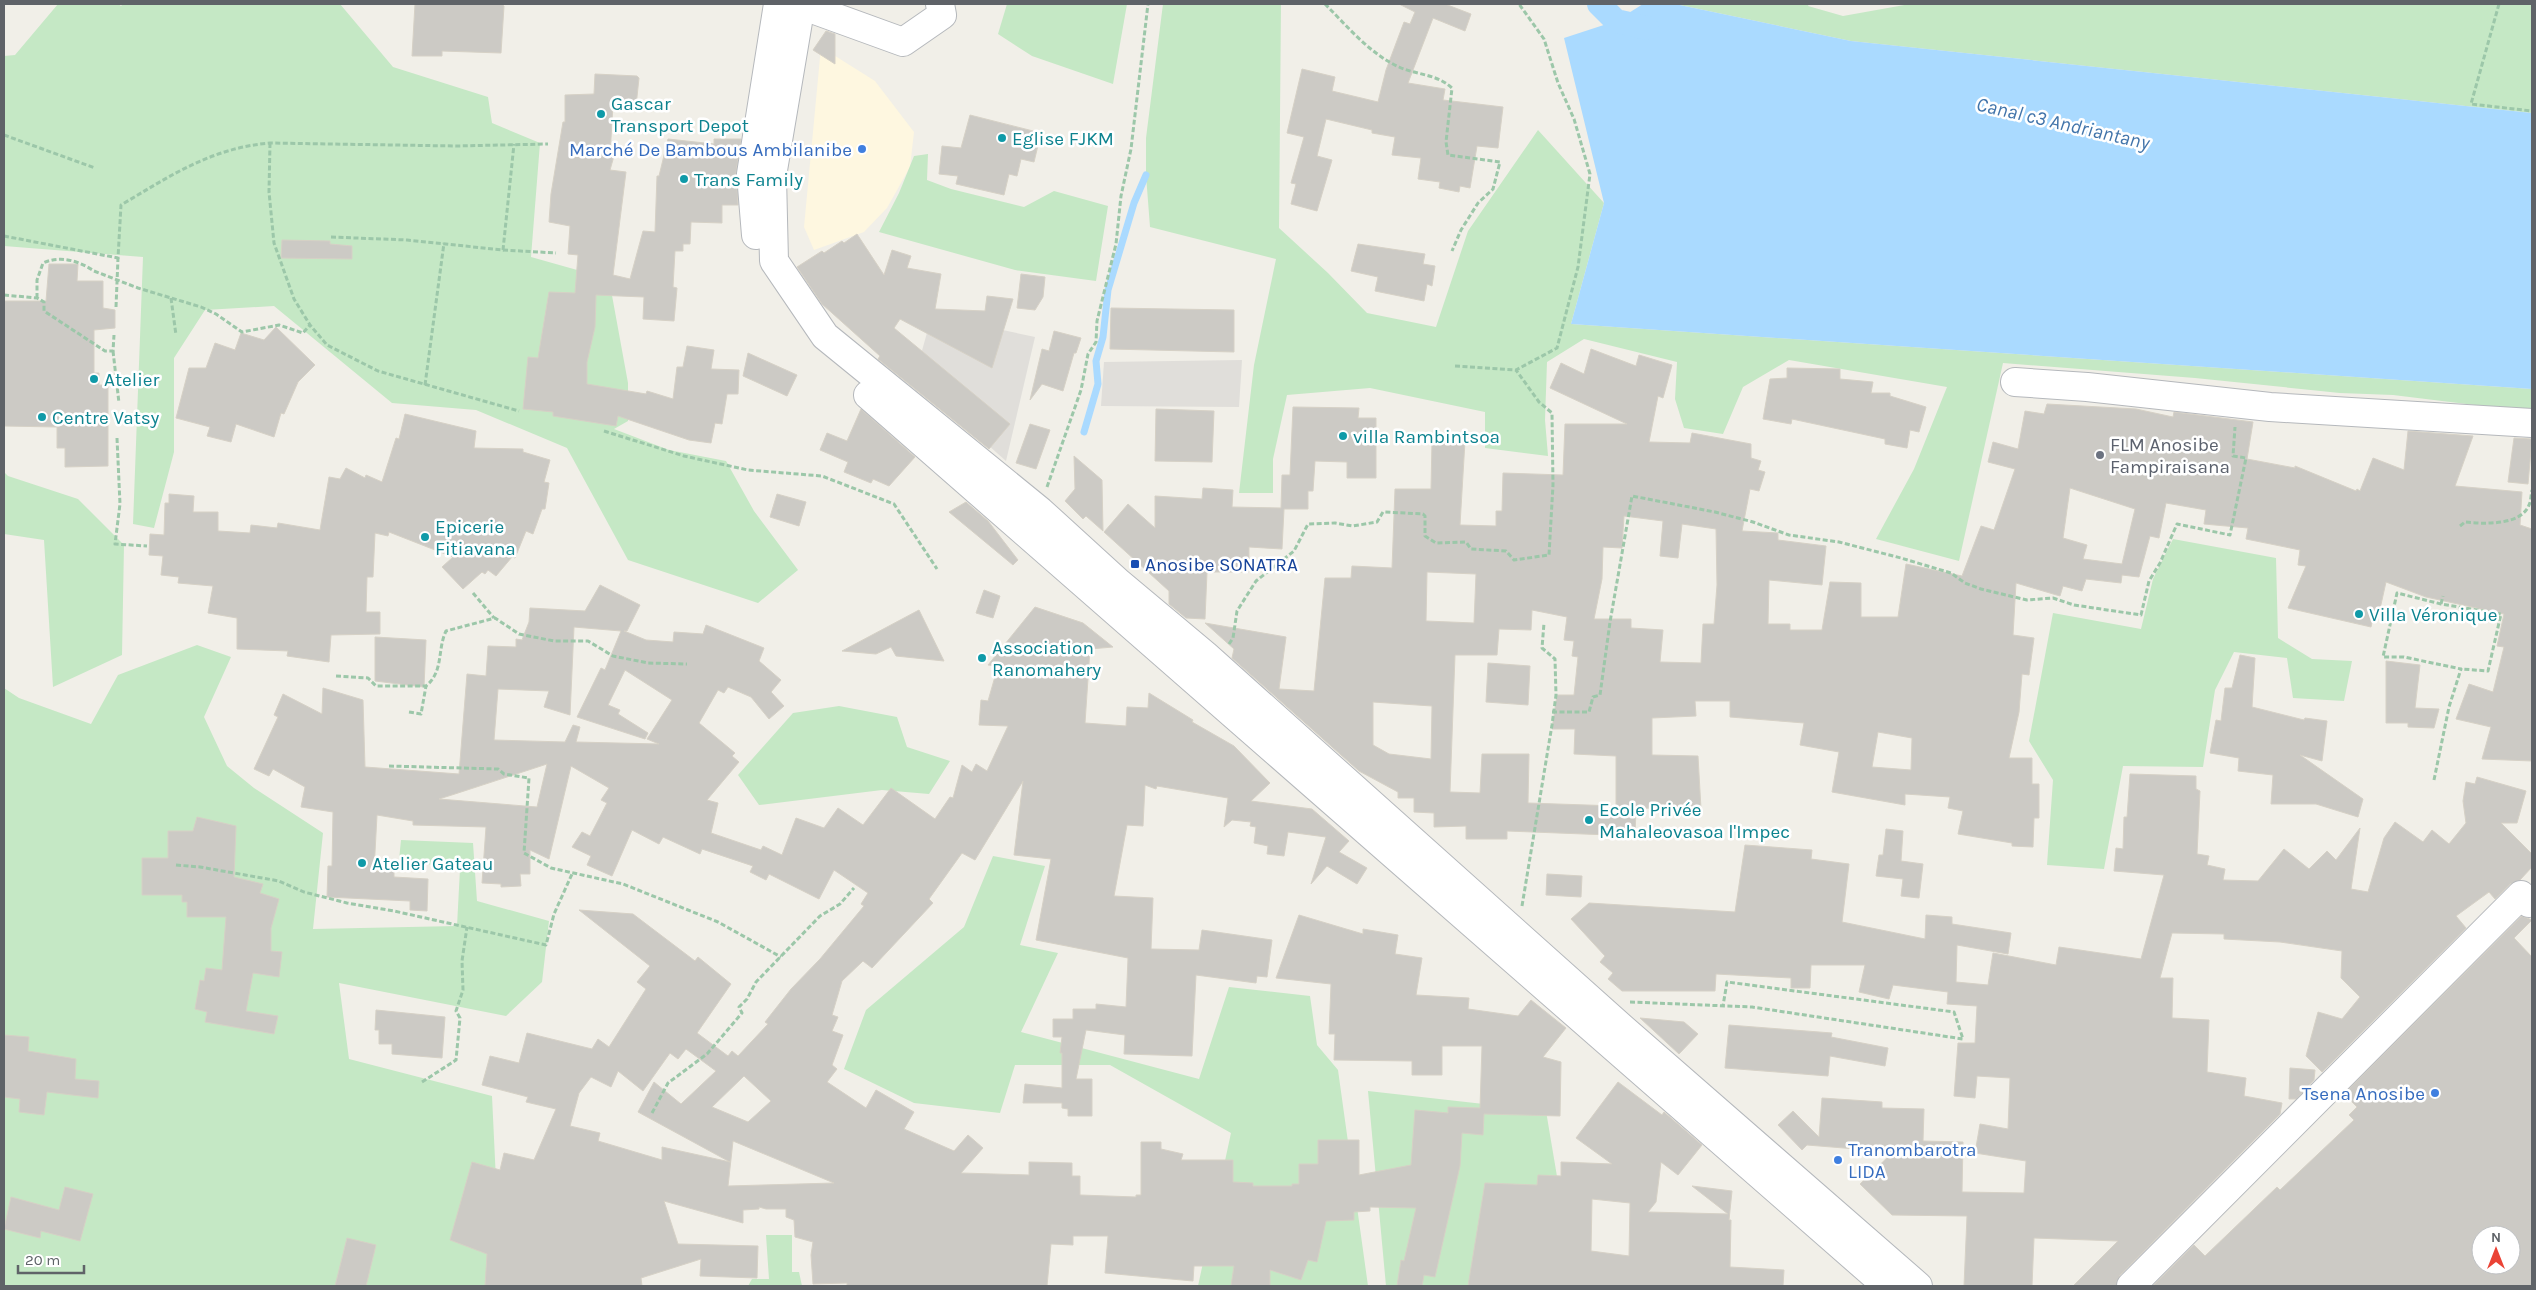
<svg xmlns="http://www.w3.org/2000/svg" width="2536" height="1290" viewBox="0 0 2536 1290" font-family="Karla,sans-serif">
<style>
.commercial{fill:#fef7e0}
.industrial{fill:#e0deda}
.green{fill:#c5e8c5}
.water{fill:#aadaff}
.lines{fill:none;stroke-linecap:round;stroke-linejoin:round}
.stream{stroke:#aadaff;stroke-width:7}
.canal{stroke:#aadaff;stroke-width:24}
.building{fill:#cccac5;stroke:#d6d1c6;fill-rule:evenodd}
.minor-casing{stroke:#b5b8bc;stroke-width:30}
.path{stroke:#9cc7a9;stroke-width:3;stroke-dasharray:5 2.5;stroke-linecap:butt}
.minor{stroke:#fff;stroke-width:28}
.culture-dot{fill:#0f9aa8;stroke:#fff;stroke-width:2}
.shop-dot{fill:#3f7fe0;stroke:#fff;stroke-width:2}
.worship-dot{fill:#6b7280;stroke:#fff;stroke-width:2}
.transit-dot{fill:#1a4fb4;stroke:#fff;stroke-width:2}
.labels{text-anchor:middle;stroke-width:5;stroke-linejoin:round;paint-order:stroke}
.culture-label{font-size:19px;fill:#0d838f;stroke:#fff;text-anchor:start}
.shop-label{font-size:19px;fill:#366cbe;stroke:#fff;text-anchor:end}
.worship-label{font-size:19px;fill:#5b616d;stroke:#fff;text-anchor:start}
.transit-label{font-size:19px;fill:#164399;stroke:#fff;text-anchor:start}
.water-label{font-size:20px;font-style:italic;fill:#4174aa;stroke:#fff}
</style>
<rect width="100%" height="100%" fill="#f1efe8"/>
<path class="commercial" d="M 821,47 L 875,81 L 914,132 L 910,167 L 887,208 L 864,232 L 814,250 L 804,227 Z"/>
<g class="industrial">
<path d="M 932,315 L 1035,337 L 1006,461 L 914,379 Z"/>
<path d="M 1242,360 L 1239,407 L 1101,406 L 1104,362 Z"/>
</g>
<g class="green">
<path d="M 58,4 L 118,4 L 121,6 L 123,4 L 340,4 L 393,67 L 488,97 L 492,123 L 540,143 L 531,257 L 609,279 L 628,383 L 628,421 L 614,429 L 669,450 L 726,461 L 754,511 L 798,570 L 758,603 L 628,560 L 567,448 L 476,410 L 392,403 L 274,306 L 205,310 L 174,358 L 174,452 L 154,528 L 133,524 L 143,257 L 4,246 L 4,56 L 15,55 Z"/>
<path d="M 1007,4 L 1127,4 L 1113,84 L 1032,56 L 998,34 Z"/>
<path d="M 1163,4 L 1281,4 L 1279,228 L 1328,273 L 1367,313 L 1436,327 L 1468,231 L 1538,130 L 1604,203 L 1571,324 L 2532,389 L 2532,412 L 2393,395 L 2340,393 L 2195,378 L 2003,363 L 1959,561 L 1876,539 L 1914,469 L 1947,387 L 1789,360 L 1743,387 L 1723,434 L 1684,428 L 1675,399 L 1677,362 L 1584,339 L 1547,362 L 1545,420 L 1548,456 L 1485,448 L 1485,412 L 1370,388 L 1287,395 L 1273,459 L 1273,493 L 1239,493 L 1254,365 L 1276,259 L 1150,227 L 1146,175 L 1146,138 Z"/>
<path d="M 1675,4 L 1809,4 L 1808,6 L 1843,16 L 1910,4 L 2532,4 L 2532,113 L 1851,41 Z"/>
<path d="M 928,154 L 927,180 L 951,189 L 1024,207 L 1054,191 L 1108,206 L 1096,281 L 1015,270 L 879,232 L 899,193 L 914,156 Z"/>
<path d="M 4,472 L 8,476 L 78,499 L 124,545 L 122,655 L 53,687 L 44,540 L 4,534 Z"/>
<path d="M 2173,539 L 2276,558 L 2278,638 L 2312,659 L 2352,661 L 2344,701 L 2293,698 L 2287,658 L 2234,652 L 2215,690 L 2203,767 L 2123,766 L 2104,869 L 2047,865 L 2053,780 L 2029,741 L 2053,613 L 2141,629 L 2153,579 Z"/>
<path d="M 197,645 L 231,657 L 204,717 L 227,766 L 254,788 L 323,833 L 313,929 L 457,926 L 460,869 L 399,860 L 401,840 L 473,843 L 477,901 L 549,921 L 542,982 L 506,1016 L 339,983 L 349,1059 L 492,1096 L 501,1286 L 4,1286 L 4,688 L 19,698 L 91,724 L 118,675 Z"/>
<path d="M 839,706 L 897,717 L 907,747 L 950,761 L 929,794 L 882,790 L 759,805 L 738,775 L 793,713 Z"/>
<path d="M 993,856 L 1045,866 L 1020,945 L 1058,953 L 1021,1032 L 1199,1079 L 1229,987 L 1310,996 L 1317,1045 L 1338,1070 L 1368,1286 L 1198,1286 L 1231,1133 L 1110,1065 L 1015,1065 L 1000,1113 L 914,1103 L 844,1069 L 866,1010 L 964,927 Z"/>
<path d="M 1368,1091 L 1546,1111 L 1565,1224 L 1565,1286 L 1386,1286 Z"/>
<path d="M 766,1235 L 792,1235 L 792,1272 L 799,1272 L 802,1286 L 748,1286 L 752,1279 L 769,1279 Z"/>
</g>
<path class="water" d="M 1643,4 L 1675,4 L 1851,41 L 2532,113 L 2532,389 L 1571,324 L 1604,203 L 1564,38 L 1616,21 Z"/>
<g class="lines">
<path class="stream" d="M 1084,432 L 1098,384 L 1096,361 L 1103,337 L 1108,290 L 1134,203 L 1146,175"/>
<path class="canal" d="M 1599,4 L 1616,21 L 1647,28"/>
</g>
<g class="building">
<path d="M 415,4 L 502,4 L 504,6 L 501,53 L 442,51 L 442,56 L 412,56 Z"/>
<path d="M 1399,4 L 1445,4 L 1471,14 L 1465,31 L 1433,18 L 1408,83 L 1445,89 L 1443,100 L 1503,107 L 1498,148 L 1477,146 L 1470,188 L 1460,186 L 1459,192 L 1439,188 L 1440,182 L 1418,179 L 1421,158 L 1392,155 L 1395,137 L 1372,133 L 1372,130 L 1326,119 L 1317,156 L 1332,160 L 1317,211 L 1291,204 L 1296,184 L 1291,183 L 1304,137 L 1287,133 L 1302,69 L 1335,77 L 1332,91 L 1378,102 L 1386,70 L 1404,22 L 1410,24 L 1415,12 Z"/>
<path d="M 826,31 L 835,34 L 835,64 L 813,50 Z"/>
<path d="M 595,74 L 637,76 L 639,78 L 636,106 L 613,105 L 610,155 L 614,156 L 610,170 L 626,172 L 613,275 L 630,279 L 643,231 L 655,232 L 657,176 L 659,176 L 668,139 L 714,144 L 714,139 L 741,139 L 736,172 L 738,205 L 722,205 L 722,223 L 691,222 L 690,244 L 683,244 L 683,251 L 675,251 L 673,287 L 677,288 L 674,321 L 643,319 L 644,297 L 596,295 L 595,327 L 587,362 L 587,384 L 646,394 L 647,391 L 673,399 L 677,367 L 683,367 L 687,346 L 714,350 L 711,369 L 739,370 L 738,394 L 727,394 L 722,424 L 715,423 L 711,443 L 689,440 L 618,416 L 616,426 L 553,416 L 553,412 L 523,409 L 528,357 L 538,358 L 549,292 L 575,293 L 578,255 L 568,254 L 570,226 L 549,222 L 551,194 L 563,122 L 565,122 L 565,95 L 594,94 Z"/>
<path d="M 970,115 L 1041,133 L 1034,162 L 1021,159 L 1017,176 L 1009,174 L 1004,195 L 956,184 L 958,176 L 939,174 L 942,146 L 961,148 Z"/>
<path d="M 857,234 L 884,275 L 892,250 L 911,256 L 907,268 L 941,274 L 935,309 L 985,311 L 987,296 L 1013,299 L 992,368 L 900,319 L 894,328 L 1010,424 L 989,449 L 878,359 L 880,356 L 822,304 L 797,267 L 822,251 L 824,253 L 842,241 L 844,243 Z"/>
<path d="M 282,240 L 330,241 L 330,244 L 352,246 L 352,259 L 281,258 Z"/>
<path d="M 1358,244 L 1425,254 L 1423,264 L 1435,266 L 1432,286 L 1427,284 L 1424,301 L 1375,291 L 1378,277 L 1351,271 Z"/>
<path d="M 49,264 L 78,264 L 77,281 L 103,281 L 103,308 L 115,310 L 115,328 L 94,330 L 94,373 L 99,373 L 99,385 L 108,385 L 108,466 L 65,467 L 65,448 L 57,448 L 57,427 L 4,426 L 4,301 L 46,301 Z"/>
<path d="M 1021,274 L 1045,277 L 1043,297 L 1035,310 L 1017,308 Z"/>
<path d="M 1111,308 L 1234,310 L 1234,352 L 1110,349 Z"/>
<path d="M 276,327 L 315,365 L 298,382 L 284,414 L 281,413 L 274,437 L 236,424 L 231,442 L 207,436 L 210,427 L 176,418 L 189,368 L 206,368 L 215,343 L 235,350 L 241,333 L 264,340 Z"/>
<path d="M 1054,331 L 1081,338 L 1076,353 L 1074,353 L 1063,391 L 1042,384 L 1030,400 L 1042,349 L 1049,351 Z"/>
<path d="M 1591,349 L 1636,366 L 1639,355 L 1672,365 L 1663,398 L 1658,396 L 1649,442 L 1690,443 L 1692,433 L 1751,444 L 1751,458 L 1761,461 L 1758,470 L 1765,472 L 1759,491 L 1750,489 L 1742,531 L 1778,533 L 1778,540 L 1826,546 L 1822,585 L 1769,580 L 1768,624 L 1790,624 L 1790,630 L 1822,630 L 1830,582 L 1861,583 L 1861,617 L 1898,617 L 1906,564 L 1962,576 L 1981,526 L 1994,530 L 2015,469 L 1988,462 L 1993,442 L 2018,449 L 2025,411 L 2044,414 L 2047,404 L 2136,409 L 2173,417 L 2174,412 L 2253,422 L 2247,459 L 2295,468 L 2295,466 L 2356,491 L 2357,489 L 2360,491 L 2373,458 L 2404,470 L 2408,431 L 2473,436 L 2455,486 L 2522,492 L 2520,525 L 2532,529 L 2532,761 L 2482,759 L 2491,727 L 2456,719 L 2469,684 L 2493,692 L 2504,647 L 2497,646 L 2504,614 L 2426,597 L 2386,582 L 2378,618 L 2373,618 L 2371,627 L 2288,608 L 2306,566 L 2298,565 L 2300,550 L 2246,539 L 2248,528 L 2204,524 L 2206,510 L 2166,503 L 2159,538 L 2150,536 L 2139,577 L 2122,575 L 2121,583 L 2086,579 L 2082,591 L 2063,586 L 2060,596 L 2016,583 L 2013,635 L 2034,638 L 2029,675 L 2022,674 L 2019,712 L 2009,758 L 2032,758 L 2032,784 L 2039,784 L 2039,818 L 2034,818 L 2033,847 L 2012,846 L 2012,843 L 1958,834 L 1963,811 L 1948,808 L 1950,797 L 1905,794 L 1905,805 L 1832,792 L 1839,752 L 1800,745 L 1804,723 L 1730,717 L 1730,701 L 1695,701 L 1696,716 L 1652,718 L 1652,755 L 1698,756 L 1701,809 L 1636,808 L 1635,836 L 1507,831 L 1507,839 L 1466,839 L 1466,826 L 1434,827 L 1434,813 L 1414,812 L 1414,798 L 1398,798 L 1398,792 L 1359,771 L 1232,658 L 1234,649 L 1205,623 L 1286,637 L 1279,689 L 1314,691 L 1325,578 L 1351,578 L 1352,566 L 1392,568 L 1395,489 L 1431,489 L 1432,441 L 1465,441 L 1460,525 L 1496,526 L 1496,511 L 1502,511 L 1503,473 L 1563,475 L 1565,424 L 1627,424 L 1550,388 L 1561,363 L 1584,374 ZM 2070,488 L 2135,509 L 2122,564 L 2083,559 L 2087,545 L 2063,538 ZM 1624,516 L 1663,521 L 1660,556 L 1678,558 L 1682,524 L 1716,529 L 1717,585 L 1714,624 L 1703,624 L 1701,663 L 1660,662 L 1663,630 L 1631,628 L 1631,619 L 1594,619 L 1602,579 L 1603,547 L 1622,548 ZM 1427,572 L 1476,574 L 1474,623 L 1426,621 ZM 1532,610 L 1567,617 L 1564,640 L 1574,641 L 1572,656 L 1578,657 L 1574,695 L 1557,695 L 1552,729 L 1575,729 L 1574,754 L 1616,756 L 1616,806 L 1528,803 L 1529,754 L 1482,754 L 1480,793 L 1450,792 L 1455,655 L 1497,655 L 1499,629 L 1531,630 ZM 1373,702 L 1432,706 L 1431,759 L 1389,754 L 1373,745 ZM 1878,732 L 1912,738 L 1911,770 L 1872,767 Z"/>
<path d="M 748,353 L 797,375 L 787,396 L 743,376 Z"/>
<path d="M 1787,368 L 1840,369 L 1840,379 L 1873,382 L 1871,393 L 1890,393 L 1890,396 L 1926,407 L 1919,432 L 1910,430 L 1907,448 L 1885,444 L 1885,439 L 1792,419 L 1791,424 L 1763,419 L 1770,379 L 1787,378 Z"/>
<path d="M 1293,407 L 1359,408 L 1358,418 L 1376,418 L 1376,478 L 1347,478 L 1347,462 L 1315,461 L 1313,491 L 1308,491 L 1308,509 L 1284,509 L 1282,549 L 1249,547 L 1249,572 L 1207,572 L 1205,619 L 1186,618 L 1169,604 L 1169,591 L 1104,532 L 1128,504 L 1155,528 L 1155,496 L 1202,499 L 1203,488 L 1233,490 L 1232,507 L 1281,508 L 1282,475 L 1290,475 Z"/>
<path d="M 861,409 L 915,457 L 889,486 L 873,479 L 871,483 L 844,472 L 848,462 L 820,450 L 827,433 L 847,441 Z"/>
<path d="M 1156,409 L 1214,411 L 1212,462 L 1155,461 Z"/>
<path d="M 405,414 L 476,431 L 474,448 L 523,449 L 523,452 L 550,460 L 544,482 L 549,483 L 545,509 L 542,509 L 533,534 L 526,531 L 515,558 L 512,557 L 496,576 L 488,570 L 485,574 L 482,572 L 463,589 L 442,567 L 453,557 L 389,532 L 388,536 L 375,533 L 373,577 L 367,577 L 366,612 L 380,612 L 380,634 L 331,635 L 329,662 L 287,656 L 288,651 L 237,649 L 237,618 L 208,613 L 213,586 L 178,583 L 179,577 L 161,575 L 163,556 L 149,555 L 150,534 L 164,535 L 165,503 L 169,503 L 169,494 L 194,496 L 193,512 L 218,512 L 218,531 L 250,533 L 251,525 L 277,528 L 278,523 L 320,530 L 329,477 L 340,479 L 346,468 L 365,478 L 366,475 L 382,482 L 396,438 L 399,439 Z"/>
<path d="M 1030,424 L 1050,430 L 1036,469 L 1016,463 Z"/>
<path d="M 2514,438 L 2532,439 L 2528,484 L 2508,482 Z"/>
<path d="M 1074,456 L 1102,480 L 1103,531 L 1086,516 L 1083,519 L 1065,501 L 1075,489 Z"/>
<path d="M 777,494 L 806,502 L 799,526 L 770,517 Z"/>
<path d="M 966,502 L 988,521 L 1018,560 L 1013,565 L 949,512 Z"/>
<path d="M 600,585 L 640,605 L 627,631 L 624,631 L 646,640 L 673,642 L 674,632 L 703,634 L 706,625 L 764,648 L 759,661 L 781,680 L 771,692 L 784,706 L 769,719 L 751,697 L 728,687 L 724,693 L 718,690 L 699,723 L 735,753 L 732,756 L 739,762 L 707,800 L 718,803 L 711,833 L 761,850 L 763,846 L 782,855 L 796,818 L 824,828 L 838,808 L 863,825 L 891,788 L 935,819 L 950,797 L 953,798 L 962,765 L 972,772 L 976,764 L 987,771 L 1008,726 L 979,725 L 981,700 L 988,701 L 998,666 L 988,665 L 1035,607 L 1083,623 L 1113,647 L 1090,649 L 1085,723 L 1126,726 L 1127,707 L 1148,708 L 1149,693 L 1193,720 L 1192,722 L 1234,746 L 1270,783 L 1251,801 L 1312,809 L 1349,841 L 1339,852 L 1367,868 L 1357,884 L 1327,866 L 1311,884 L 1326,837 L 1288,832 L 1284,856 L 1267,854 L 1268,846 L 1254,843 L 1256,827 L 1250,826 L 1251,822 L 1232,820 L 1224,827 L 1228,798 L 1157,786 L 1156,789 L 1145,785 L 1143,826 L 1127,825 L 1114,896 L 1153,898 L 1151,949 L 1199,950 L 1202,930 L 1272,940 L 1267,977 L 1257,976 L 1256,983 L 1196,975 L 1192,1056 L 1124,1054 L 1125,1035 L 1086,1030 L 1076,1079 L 1092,1079 L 1092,1116 L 1068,1116 L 1068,1109 L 1062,1108 L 1062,1103 L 1023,1103 L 1025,1084 L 1062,1088 L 1062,1053 L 1060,1053 L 1062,1037 L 1053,1037 L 1053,1019 L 1073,1019 L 1073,1009 L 1096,1009 L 1096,1004 L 1126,1007 L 1128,958 L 1036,940 L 1051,859 L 1014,855 L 1023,781 L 975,860 L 962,853 L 929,899 L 933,903 L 872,968 L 863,961 L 842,981 L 832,1015 L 838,1017 L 832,1031 L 843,1035 L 832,1065 L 837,1069 L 827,1082 L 866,1108 L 876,1090 L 914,1112 L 904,1129 L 954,1151 L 968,1135 L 983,1148 L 961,1173 L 1029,1175 L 1029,1162 L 1072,1163 L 1072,1176 L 1080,1176 L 1080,1195 L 1136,1197 L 1136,1195 L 1141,1195 L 1141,1142 L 1161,1142 L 1161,1149 L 1183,1154 L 1181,1160 L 1233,1160 L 1233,1182 L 1253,1183 L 1253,1186 L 1292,1186 L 1292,1184 L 1299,1184 L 1299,1164 L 1318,1164 L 1318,1140 L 1359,1140 L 1359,1175 L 1411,1165 L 1415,1110 L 1448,1113 L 1448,1107 L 1480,1108 L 1482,1046 L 1442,1046 L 1442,1075 L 1412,1075 L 1412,1061 L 1334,1060 L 1335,1034 L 1329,1034 L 1331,984 L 1276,978 L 1299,915 L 1363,934 L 1363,929 L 1398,935 L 1395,954 L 1422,958 L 1416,995 L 1469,998 L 1468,1009 L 1518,1016 L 1531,1000 L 1566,1028 L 1543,1057 L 1561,1062 L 1560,1116 L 1484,1114 L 1483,1135 L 1462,1133 L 1460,1166 L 1435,1277 L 1424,1275 L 1422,1286 L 1397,1286 L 1401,1260 L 1404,1261 L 1416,1208 L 1370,1207 L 1370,1211 L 1354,1212 L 1354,1220 L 1326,1221 L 1317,1262 L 1308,1260 L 1301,1280 L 1270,1270 L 1270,1286 L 1231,1286 L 1234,1266 L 1194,1266 L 1193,1281 L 1105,1273 L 1108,1236 L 1073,1236 L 1073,1245 L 1051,1244 L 1047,1286 L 847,1286 L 847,1283 L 813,1284 L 811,1255 L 813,1242 L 795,1237 L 794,1220 L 786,1217 L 786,1209 L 766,1209 L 759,1207 L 759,1209 L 743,1210 L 743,1223 L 664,1201 L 678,1244 L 758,1246 L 757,1278 L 700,1276 L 701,1259 L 641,1278 L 642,1286 L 485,1286 L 487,1254 L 450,1240 L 472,1162 L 500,1170 L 504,1153 L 534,1160 L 556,1109 L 526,1102 L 528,1097 L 482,1085 L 490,1056 L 519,1063 L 527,1033 L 592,1049 L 598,1039 L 609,1047 L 646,989 L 637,982 L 650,966 L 579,910 L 633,914 L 695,961 L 698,957 L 731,984 L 697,1033 L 728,1056 L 732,1051 L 738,1056 L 768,1024 L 765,1022 L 791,989 L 820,959 L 864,906 L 861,904 L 868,893 L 834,870 L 819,899 L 769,874 L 766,880 L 750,872 L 753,866 L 702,849 L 700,854 L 663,837 L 659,844 L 632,830 L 612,876 L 587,865 L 591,856 L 572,847 L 582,832 L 590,836 L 607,803 L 601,800 L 609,788 L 571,766 L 549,859 L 530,850 L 530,874 L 520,874 L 521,886 L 501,887 L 501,884 L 482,883 L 486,827 L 413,825 L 413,821 L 377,815 L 374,871 L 394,871 L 394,877 L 428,879 L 427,911 L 410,910 L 410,901 L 327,897 L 328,866 L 332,866 L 333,812 L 301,807 L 305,787 L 273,769 L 269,776 L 254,769 L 278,717 L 274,715 L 283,694 L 322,714 L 323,688 L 363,700 L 365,767 L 459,774 L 467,674 L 486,676 L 488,646 L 516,647 L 516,639 L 522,640 L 529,622 L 530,608 L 585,611 ZM 574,627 L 621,631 L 605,670 L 601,668 L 577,717 L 645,739 L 648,733 L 618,714 L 620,710 L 608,705 L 625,670 L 672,700 L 647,739 L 659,744 L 576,742 L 580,727 L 573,725 L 565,742 L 494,740 L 498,689 L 549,691 L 544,707 L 570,715 ZM 547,764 L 537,807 L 439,799 L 458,793 ZM 686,1049 L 716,1071 L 681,1104 L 654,1082 L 638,1112 L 730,1162 L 662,1147 L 662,1160 L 598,1141 L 600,1133 L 570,1126 L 579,1093 L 591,1077 L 611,1087 L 618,1071 L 643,1091 L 670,1053 L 678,1059 ZM 744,1076 L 771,1101 L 748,1122 L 712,1107 ZM 733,1141 L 834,1183 L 728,1186 Z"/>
<path d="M 984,590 L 1000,596 L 993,618 L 976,613 Z"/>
<path d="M 919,610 L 944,661 L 896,656 L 891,647 L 876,654 L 842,651 Z"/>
<path d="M 375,637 L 426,640 L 424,687 L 375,681 Z"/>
<path d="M 2240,655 L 2255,658 L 2252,707 L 2304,720 L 2305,718 L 2327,721 L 2322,761 L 2300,755 L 2363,799 L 2358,817 L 2316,804 L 2271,804 L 2273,775 L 2238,771 L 2239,758 L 2210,753 L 2216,720 L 2221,721 L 2225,688 L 2232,688 Z"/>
<path d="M 2386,661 L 2420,665 L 2415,708 L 2439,709 L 2434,728 L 2408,727 L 2408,723 L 2386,723 Z"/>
<path d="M 1488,663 L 1530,666 L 1528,705 L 1486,702 Z"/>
<path d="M 2130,774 L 2196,776 L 2196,789 L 2200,791 L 2197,854 L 2209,856 L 2207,865 L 2225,869 L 2223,880 L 2258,881 L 2284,849 L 2309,869 L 2327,851 L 2336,860 L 2360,828 L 2351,889 L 2368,892 L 2384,838 L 2395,822 L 2423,842 L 2432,830 L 2449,844 L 2466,823 L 2463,801 L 2466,782 L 2475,784 L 2477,777 L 2526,791 L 2517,823 L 2501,823 L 2532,854 L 2532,867 L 2520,880 L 2510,884 L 2495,899 L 2489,892 L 2456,916 L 2466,928 L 2322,1072 L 2306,1056 L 2318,1012 L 2342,1019 L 2360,997 L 2341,978 L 2342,951 L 2280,942 L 2224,939 L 2224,934 L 2172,933 L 2160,978 L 2173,978 L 2172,1018 L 2209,1020 L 2207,1072 L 2246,1078 L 2244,1096 L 2282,1103 L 2280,1114 L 2120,1275 L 2116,1286 L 2073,1286 L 2118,1241 L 2034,1238 L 2032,1286 L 1964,1286 L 1967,1216 L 1892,1215 L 1860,1184 L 1893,1152 L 1807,1145 L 1802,1150 L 1778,1125 L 1793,1111 L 1819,1137 L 1822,1098 L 1882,1102 L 1882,1108 L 1924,1109 L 1923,1141 L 1963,1142 L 1962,1192 L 2024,1193 L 2026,1161 L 1975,1153 L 1980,1124 L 2008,1129 L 2010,1078 L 1977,1076 L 1975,1098 L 1954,1096 L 1958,1043 L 1975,1043 L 1977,1006 L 1947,1004 L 1948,992 L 1893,985 L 1889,999 L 1859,992 L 1865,965 L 1811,965 L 1810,988 L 1791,988 L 1791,978 L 1716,974 L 1715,991 L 1622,991 L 1608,979 L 1613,973 L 1600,962 L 1605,956 L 1571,919 L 1589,903 L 1735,912 L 1745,845 L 1812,850 L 1811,859 L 1849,864 L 1842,922 L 1925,939 L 1926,915 L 1952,917 L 1952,924 L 2011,933 L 2008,954 L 1957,945 L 1956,982 L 1988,985 L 1993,953 L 2056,965 L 2059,947 L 2141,959 L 2164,875 L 2114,871 L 2116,848 L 2123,849 L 2124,817 L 2127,817 Z"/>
<path d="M 197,817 L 236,826 L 234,877 L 263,884 L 260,893 L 279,899 L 271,928 L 271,951 L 282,952 L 279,977 L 253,973 L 246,1011 L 278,1016 L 274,1034 L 205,1022 L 207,1012 L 195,1009 L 200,980 L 204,981 L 206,968 L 222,970 L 226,917 L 187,917 L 187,902 L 182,902 L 182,895 L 142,895 L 142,858 L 168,858 L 168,831 L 193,831 Z"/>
<path d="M 1886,829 L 1903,831 L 1901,861 L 1923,864 L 1919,898 L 1901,896 L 1903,879 L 1876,876 L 1879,855 L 1883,855 Z"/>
<path d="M 1547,874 L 1582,876 L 1581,897 L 1546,895 Z"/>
<path d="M 2522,916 L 2532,920 L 2514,938 L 2532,957 L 2532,1286 L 2153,1286 L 2194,1245 L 2205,1256 L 2277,1187 L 2280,1190 L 2354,1120 L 2349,1115 L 2357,1107 L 2344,1094 ZM 2481,1235 L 2511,1235 L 2511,1265 L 2481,1265 Z"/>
<path d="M 376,1010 L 445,1017 L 442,1058 L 392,1054 L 392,1044 L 379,1044 L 379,1030 L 375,1030 Z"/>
<path d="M 1640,1018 L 1684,1022 L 1698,1034 L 1679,1054 Z"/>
<path d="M 1729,1025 L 1832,1033 L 1831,1037 L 1888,1048 L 1885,1066 L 1830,1056 L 1828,1076 L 1725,1068 Z"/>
<path d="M 4,1035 L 29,1037 L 28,1051 L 76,1059 L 75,1079 L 99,1081 L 98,1098 L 47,1092 L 44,1115 L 19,1112 L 20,1099 L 4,1097 Z"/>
<path d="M 2290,1068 L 2315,1070 L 2314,1080 L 2296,1099 L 2289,1099 Z"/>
<path d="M 1618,1082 L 1662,1115 L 1664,1112 L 1702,1145 L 1678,1175 L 1661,1162 L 1656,1202 L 1648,1212 L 1728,1214 L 1692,1186 L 1732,1191 L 1729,1220 L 1731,1220 L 1730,1267 L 1784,1270 L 1783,1286 L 1468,1286 L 1485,1183 L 1537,1185 L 1538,1175 L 1561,1176 L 1561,1162 L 1612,1164 L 1576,1138 ZM 1592,1199 L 1630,1203 L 1629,1256 L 1591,1251 Z"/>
<path d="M 65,1187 L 93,1194 L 80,1241 L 41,1231 L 40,1238 L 4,1229 L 11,1197 L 59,1210 Z"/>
<path d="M 347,1238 L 376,1245 L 366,1286 L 335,1286 Z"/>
</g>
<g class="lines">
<g class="minor-casing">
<g id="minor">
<path d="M 801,4 L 772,176 L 774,261 L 825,336 L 1040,511 L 1119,583 L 1205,655 L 1622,1028 L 1918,1286"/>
<path d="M 801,5 L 903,42 L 942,15 L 940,4"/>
<path d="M 756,235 L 751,174 L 778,4"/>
<path d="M 2015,382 L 2087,387 L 2270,407 L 2532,423"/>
<path d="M 868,395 L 1887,1286"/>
<path d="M 2131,1286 L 2521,895 L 2529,903 L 2532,900"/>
</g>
</g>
<g class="path">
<path d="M 1325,4 C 1346,25 1370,54 1399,67 C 1417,75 1437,74 1452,88 L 1446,142 L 1448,155 L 1500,162 L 1493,189 L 1478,203 L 1461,230 L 1452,251"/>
<path d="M 2499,4 L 2471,104 L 2532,111"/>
<path d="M 4,135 L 95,168"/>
<path d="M 270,143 L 269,192 L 274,243 L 294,299 L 310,325 L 327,345 L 378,371 L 519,411"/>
<path d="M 4,236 L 118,258 L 121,205 C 170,176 211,148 270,143 L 456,146 L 548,144"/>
<path d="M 331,237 L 407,240 L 503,250 L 514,144"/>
<path d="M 503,250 L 556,253"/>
<path d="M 4,295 L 37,298 L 44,302 L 44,311 L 105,351 L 113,351 L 114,335"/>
<path d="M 37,298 L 37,280 L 43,263 C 61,255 79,261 94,271 L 138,288 L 201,307 L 216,314 L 242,332 L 279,325 L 303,333 L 310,325"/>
<path d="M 171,298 L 176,335"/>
<path d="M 116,307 L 118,258"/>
<path d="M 113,351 L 119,403"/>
<path d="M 1455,366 L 1516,370 L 1557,348 L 1578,267 L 1590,174 L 1574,119 L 1558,83 L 1544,39 L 1519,4"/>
<path d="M 425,385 L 444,243"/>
<path d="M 604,431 L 684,456 L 748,470 L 822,476 L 894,504 L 937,569"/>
<path d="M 117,438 L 120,504 L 115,544 L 147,546"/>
<path d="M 1047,487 L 1081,390 L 1088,354 L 1096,342 L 1097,321 L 1116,244 L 1121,196 L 1131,149 L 1148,4"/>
<path d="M 2460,526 L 2465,522 C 2482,524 2521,526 2529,505 C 2531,501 2531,495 2532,490"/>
<path d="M 473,593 L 494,618"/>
<path d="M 2441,604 L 2443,596"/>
<path d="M 1229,644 L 1233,638 L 1237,611 L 1256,581 L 1294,551 L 1308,524 L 1335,523 L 1353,526 L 1377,522 L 1383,512 L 1423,514 L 1425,516 L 1425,536 L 1436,543 L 1466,542 L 1471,549 L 1506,551 L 1514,560 L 1549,555 L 1553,485 L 1552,413 L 1539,402 L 1516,370"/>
<path d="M 336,676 L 368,678 L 376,686 L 426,686 C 444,671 437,650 446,631 L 495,618 L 519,634 L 554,641 L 588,641 L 613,656 L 648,663 L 687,664"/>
<path d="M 409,712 L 421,714 L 426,686"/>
<path d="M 1552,712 L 1589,712 L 1593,697 L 1600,695 L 1610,622 L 1632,496 L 1715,512 L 1753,522 L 1789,535 L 1839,542 L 1901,558 L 1951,573 L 1965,583 L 1981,589 L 2027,600 L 2053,598 L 2074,605 L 2141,615 L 2149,581 L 2160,563 L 2177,524 L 2230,535 L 2246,458 L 2233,456 L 2235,427"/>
<path d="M 389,766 L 498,769 L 504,774 L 529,778 L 524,853 L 551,868 L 623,884 L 718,922 L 781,957"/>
<path d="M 2434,780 L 2449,707 L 2461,669 L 2404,657 L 2383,657 L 2397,593 L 2441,604 L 2501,614 L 2488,671 L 2461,669"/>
<path d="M 176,865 L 200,867 L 279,881 L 304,892 L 347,903 L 394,911 L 546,945 L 554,914 L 572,874"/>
<path d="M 1522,906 L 1552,725 L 1556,695 L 1555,659 L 1542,648 L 1544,623"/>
<path d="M 1630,1002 L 1752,1007 L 1963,1039 L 1954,1012 L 1727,982 L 1723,1006"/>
<path d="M 422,1082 L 456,1060 L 460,1018 L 456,1011 L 463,990 L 462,961 L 467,927"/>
<path d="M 652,1113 L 668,1083 L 707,1054 L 742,1013 L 739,1007 L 747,999 L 756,982 L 820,916 L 840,904 L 854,888"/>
</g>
<use href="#minor" class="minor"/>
</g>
<g class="culture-dot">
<circle cx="601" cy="114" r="5"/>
<circle cx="1002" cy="138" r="5"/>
<circle cx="684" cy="179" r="5"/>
<circle cx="94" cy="379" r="5"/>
<circle cx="42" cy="417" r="5"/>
<circle cx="1343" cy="436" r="5"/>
<circle cx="425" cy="537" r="5"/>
<circle cx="2359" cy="614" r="5"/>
<circle cx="982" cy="658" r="5"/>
<circle cx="1589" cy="820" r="5"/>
<circle cx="362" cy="863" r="5"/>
</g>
<g class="shop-dot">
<circle cx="862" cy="149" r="5"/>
<circle cx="2435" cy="1093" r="5"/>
<circle cx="1838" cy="1160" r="5"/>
</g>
<circle class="worship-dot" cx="2100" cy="455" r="5"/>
<rect class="transit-dot" x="1130" y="559" width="10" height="10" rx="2.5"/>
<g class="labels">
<g class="culture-label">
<text x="611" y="110">Gascar<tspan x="611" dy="22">Transport Depot</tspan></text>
<text x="1012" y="145">Eglise FJKM</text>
<text x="694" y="186">Trans Family</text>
<text x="104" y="386">Atelier</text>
<text x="52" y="424">Centre Vatsy</text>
<text x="1353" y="443">villa Rambintsoa</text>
<text x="435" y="533">Epicerie<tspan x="435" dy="22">Fitiavana</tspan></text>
<text x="2369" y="621">Villa Véronique</text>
<text x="992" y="654">Association<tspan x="992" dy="22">Ranomahery</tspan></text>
<text x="1599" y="816">Ecole Privée<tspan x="1599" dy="22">Mahaleovasoa l'Impec</tspan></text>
<text x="372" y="870">Atelier Gateau</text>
</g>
<g class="shop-label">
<text x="852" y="156">Marché De Bambous Ambilanibe</text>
<text x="2425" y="1100">Tsena Anosibe</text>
<text x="1848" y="1156" text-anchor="start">Tranombarotra<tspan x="1848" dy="22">LIDA</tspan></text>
</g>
<g class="worship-label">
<text x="2110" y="451">FLM Anosibe<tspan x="2110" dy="22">Fampiraisana</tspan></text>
</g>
<g class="transit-label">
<text x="1145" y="571">Anosibe SONATRA</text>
</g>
<g class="water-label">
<text transform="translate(2063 123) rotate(13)" y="7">Canal c3 Andriantany</text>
</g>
</g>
<rect width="2536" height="1290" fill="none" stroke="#5f6368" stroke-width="10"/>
<g transform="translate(2496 1250)"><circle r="24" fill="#ffffff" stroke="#bfc1c3"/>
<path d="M0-4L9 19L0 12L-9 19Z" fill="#ea4335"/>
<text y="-8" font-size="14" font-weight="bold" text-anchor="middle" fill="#5f6368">N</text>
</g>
<path d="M18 1265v8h66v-8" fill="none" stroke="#5f6368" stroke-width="2.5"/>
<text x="25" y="1265" font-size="15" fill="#5f6368" stroke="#ffffff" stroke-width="4" paint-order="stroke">20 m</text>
</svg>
